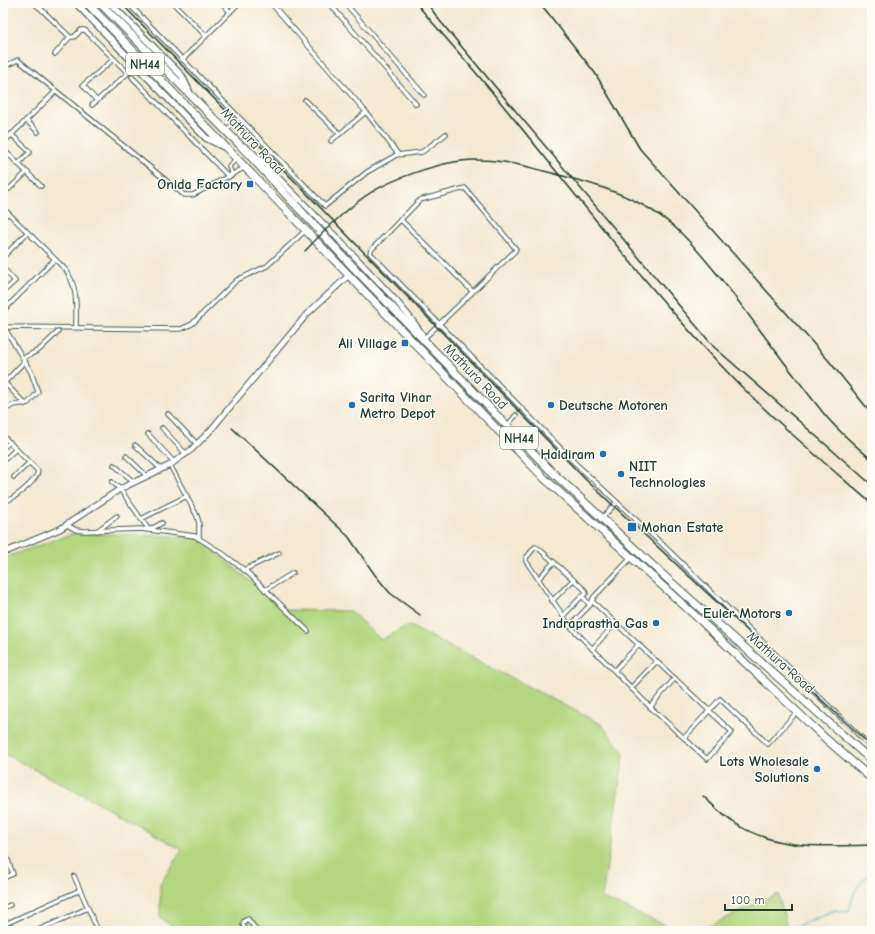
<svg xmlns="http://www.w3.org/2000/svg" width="875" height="934" viewBox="0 0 875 934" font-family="'Comic Neue',sans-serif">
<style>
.green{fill:#b3d67e;stroke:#698a59}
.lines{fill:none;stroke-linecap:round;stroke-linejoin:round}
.stream{stroke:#5ab8d8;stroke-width:1.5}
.street-casing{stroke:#3f574c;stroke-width:5.5}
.secondary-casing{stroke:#3f574c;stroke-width:7}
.primary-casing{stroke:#3f574c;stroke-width:8}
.highway-casing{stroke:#3f574c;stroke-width:9}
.street{stroke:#fff;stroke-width:3.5}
.secondary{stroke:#fff;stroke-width:5}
.primary{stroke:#fff;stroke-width:5.5}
.highway{stroke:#fff;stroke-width:7}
.rail{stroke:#1f3d34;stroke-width:1.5}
.poi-dot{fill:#1f6fb2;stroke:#fdfcf7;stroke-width:1.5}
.labels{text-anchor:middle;stroke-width:3;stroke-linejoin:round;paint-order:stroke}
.shield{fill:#fdfcf7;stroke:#62766e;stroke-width:1}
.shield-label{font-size:13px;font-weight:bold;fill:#1f3d34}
.street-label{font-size:14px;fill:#1f3d34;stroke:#fdfcf7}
.poi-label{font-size:14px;font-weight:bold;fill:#1f3d34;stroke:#fdfcf7;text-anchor:end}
</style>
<rect width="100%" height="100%" fill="#fdfcf7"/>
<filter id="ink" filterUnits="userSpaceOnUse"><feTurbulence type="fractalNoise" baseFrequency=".025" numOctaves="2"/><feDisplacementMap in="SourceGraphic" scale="8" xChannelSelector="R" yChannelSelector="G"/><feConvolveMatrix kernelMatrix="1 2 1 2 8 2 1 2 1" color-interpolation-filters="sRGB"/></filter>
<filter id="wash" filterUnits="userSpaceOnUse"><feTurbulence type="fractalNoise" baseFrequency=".012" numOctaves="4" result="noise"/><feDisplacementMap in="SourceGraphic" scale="16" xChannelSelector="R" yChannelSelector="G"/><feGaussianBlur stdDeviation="0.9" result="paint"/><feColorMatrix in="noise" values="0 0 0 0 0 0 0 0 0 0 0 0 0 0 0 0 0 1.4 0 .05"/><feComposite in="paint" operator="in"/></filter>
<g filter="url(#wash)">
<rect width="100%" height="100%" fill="#f3e9d1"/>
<g class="green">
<path d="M 75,533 L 198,537 L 284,610 L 350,611 L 381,640 L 408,625 L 601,724 L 624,753 L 602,898 L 679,931 L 247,931 L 242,927 L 228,931 L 177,931 L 160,917 L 160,884 L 182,850 L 106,807 L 3,753 L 3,558 Z"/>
<path d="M 778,894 L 788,931 L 699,931 Z"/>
</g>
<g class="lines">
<path class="stream" d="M 793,931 L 797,926 L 835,910 L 848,912 C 851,908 850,905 852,900 C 855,888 863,879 872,872"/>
</g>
</g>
<g filter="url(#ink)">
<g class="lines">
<g class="street-casing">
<g id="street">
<path d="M 33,3 L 40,8 L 70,37 L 74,37 L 81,30 L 85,30 L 128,73 L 92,105"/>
<path d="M 128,3 L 325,206 L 367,172 L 398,154 L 366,112"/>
<path d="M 173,3 L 206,36"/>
<path d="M 222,3 L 230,12"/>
<path d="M 271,3 L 366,112 L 331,141"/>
<path d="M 329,3 L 416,104"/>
<path d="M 345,3 L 424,95"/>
<path d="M 55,54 L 70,37"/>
<path d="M 182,60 L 239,3"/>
<path d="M 3,67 L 18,60 L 184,195 L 193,195 L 244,168"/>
<path d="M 132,77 L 229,177"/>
<path d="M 305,100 L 340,134"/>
<path d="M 97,101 L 83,85 L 114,59"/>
<path d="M 26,120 L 38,132"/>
<path d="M 226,130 L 239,119"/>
<path d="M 11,134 L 30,152 L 18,164"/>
<path d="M 3,143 L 55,92"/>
<path d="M 3,149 L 41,186"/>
<path d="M 397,155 L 422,152 L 446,134"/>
<path d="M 232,175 L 229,166 L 236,159"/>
<path d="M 9,189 L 27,172"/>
<path d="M 3,208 L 66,270 C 78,288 76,306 76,326"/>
<path d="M 3,218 L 8,213"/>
<path d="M 400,219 L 472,291"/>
<path d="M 3,257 L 27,233"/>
<path d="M 3,268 L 15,281 L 3,292"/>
<path d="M 3,311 L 54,260"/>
<path d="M 3,327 L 181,329 L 192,324 L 237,280 L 267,266 L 305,231"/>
<path d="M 423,339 C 454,311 484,280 515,251 L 516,249 L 465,188 L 420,200 L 371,250 L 370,253 L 575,463 L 662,544 L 872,748"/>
<path d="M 23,358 L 39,350 L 58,332"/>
<path d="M 3,381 L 25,404"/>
<path d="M 4,383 L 25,361"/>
<path d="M 3,411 L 13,405 L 28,403 L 38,392 L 31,372 L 4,327"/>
<path d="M 168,414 L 197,444"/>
<path d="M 507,426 L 516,415"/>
<path d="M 162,428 L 186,454"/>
<path d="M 148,434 L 174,462"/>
<path d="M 3,436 L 38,471 C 37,481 13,500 3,502"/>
<path d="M 135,445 L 161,469"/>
<path d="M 3,448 L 10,442"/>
<path d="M 126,456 L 147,476"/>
<path d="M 3,461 L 16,449"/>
<path d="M 114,465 L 134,482"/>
<path d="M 170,465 L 197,516 L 199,523 L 199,539"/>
<path d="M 14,477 L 30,462"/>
<path d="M 112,482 L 120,489 L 149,530 L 162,523"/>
<path d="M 602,518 L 617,502"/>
<path d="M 141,519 L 187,496"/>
<path d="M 67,525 L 76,530 L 84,531 L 141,529 L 195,536 L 222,553 L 248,573 L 308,631"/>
<path d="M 97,531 L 117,516"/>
<path d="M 244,570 L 279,553"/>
<path d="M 538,579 L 554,562"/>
<path d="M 265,590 L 293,573"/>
<path d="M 552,601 L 573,580"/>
<path d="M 592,601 L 732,732 L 707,759 L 650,707 L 570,626 L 590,605 L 594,597 L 631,558"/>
<path d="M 563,616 L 582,596"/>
<path d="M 570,626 L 526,561 L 526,558 L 535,547 L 538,548 L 585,590 L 586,593 L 582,596 L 590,605"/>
<path d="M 592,649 L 616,623"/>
<path d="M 615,670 L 639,644"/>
<path d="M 631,688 L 657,661"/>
<path d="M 650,707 L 675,678"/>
<path d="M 684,738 L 720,699 L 768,744 L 797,712"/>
<path d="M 74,876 L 98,931"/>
<path d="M 3,878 L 13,874 L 6,855"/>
<path d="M 3,908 L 10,905"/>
<path d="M 3,925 L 80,890"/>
<path d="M 36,931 L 88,908"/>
<path d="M 245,931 L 243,924 L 244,921 L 248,919 L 257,931"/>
</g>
</g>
<g class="secondary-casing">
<g id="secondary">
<path d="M 244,146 L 252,152 C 289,188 325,225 361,263 C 382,286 405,308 422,334"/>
<path d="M 3,553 L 60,529 L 120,489 L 170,465 L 191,450 L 210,431 L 307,314 L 348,276"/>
</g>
</g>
<g class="primary-casing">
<g id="primary">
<path d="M 76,3 L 206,138 L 224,147"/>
<path d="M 110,3 L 182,76 L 189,91"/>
</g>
</g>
<g class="highway-casing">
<g id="highway">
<path d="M 87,3 L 544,478 L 701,621 L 826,739 L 872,779"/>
<path d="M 100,3 L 239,144 L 355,269 L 550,470 L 662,574 L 872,761"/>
</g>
</g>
<use href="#street" class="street"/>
<use href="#secondary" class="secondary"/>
<use href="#primary" class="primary"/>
<use href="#highway" class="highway"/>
<g class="rail">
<path d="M 121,3 L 586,480 L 872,747"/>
<path d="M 416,3 C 439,31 464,58 487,86 C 568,184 645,286 733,378 C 777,423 825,463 872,504"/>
<path d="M 427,3 L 440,21 L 714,347 L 872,485"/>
<path d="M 540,3 L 595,73 L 640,149 L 829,361 L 872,414"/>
<path d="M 305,251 C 322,233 340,215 360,200 C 386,180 445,159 478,160 C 510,160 540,170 570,178 C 610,188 653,204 682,234 C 699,251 714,270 729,289 C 761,331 792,374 825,415 C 839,432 856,446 872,460"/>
<path d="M 232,428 L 348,536 L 375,575 L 390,593 L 420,615"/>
<path d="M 703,796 C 713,805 722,815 733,822 C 776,851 823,846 872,845"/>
</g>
</g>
</g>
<g class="poi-dot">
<rect x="246" y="180" width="8" height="8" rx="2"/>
<rect x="401" y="339" width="8" height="8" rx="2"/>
<circle cx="352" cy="405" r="4"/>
<circle cx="551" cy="405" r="4"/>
<circle cx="603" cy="454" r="4"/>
<circle cx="621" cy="474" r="4"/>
<rect x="627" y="522" width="10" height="10" rx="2"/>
<circle cx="789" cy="613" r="4"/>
<circle cx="656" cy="623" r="4"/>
<circle cx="817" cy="769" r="4"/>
</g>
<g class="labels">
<g class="shield">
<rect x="126" y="53" width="38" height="22" rx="3"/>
<rect x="500" y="427" width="38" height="22" rx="3"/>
</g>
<g class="shield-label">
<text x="145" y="69">NH44</text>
<text x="519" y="443">NH44</text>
</g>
<g class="street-label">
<text transform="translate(253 141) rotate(47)" y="5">Mathura Road</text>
<text transform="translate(476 376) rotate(46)" y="5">Mathura Road</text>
<text transform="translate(781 662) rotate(42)" y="5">Mathura Road</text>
</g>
<g class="poi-label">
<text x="242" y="189">Onida Factory</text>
<text x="397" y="348">Ali Village</text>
<text x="360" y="402" text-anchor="start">Sarita Vihar<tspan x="360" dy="16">Metro Depot</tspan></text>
<text x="559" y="410" text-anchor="start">Deutsche Motoren</text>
<text x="595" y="459">Haldiram</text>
<text x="629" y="471" text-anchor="start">NIIT<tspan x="629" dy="16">Technologies</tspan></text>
<text x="641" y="532" text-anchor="start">Mohan Estate</text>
<text x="781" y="618">Euler Motors</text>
<text x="648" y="628">Indraprastha Gas</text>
<text x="809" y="766">Lots Wholesale<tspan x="809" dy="16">Solutions</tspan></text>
</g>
</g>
<rect width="875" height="934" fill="none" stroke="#fdfcf7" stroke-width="16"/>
<path d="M725 904v6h67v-6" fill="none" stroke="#1f3d34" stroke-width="2"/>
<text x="731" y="904" font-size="12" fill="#1f3d34" stroke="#fdfcf7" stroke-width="3" paint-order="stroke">100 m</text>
</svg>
